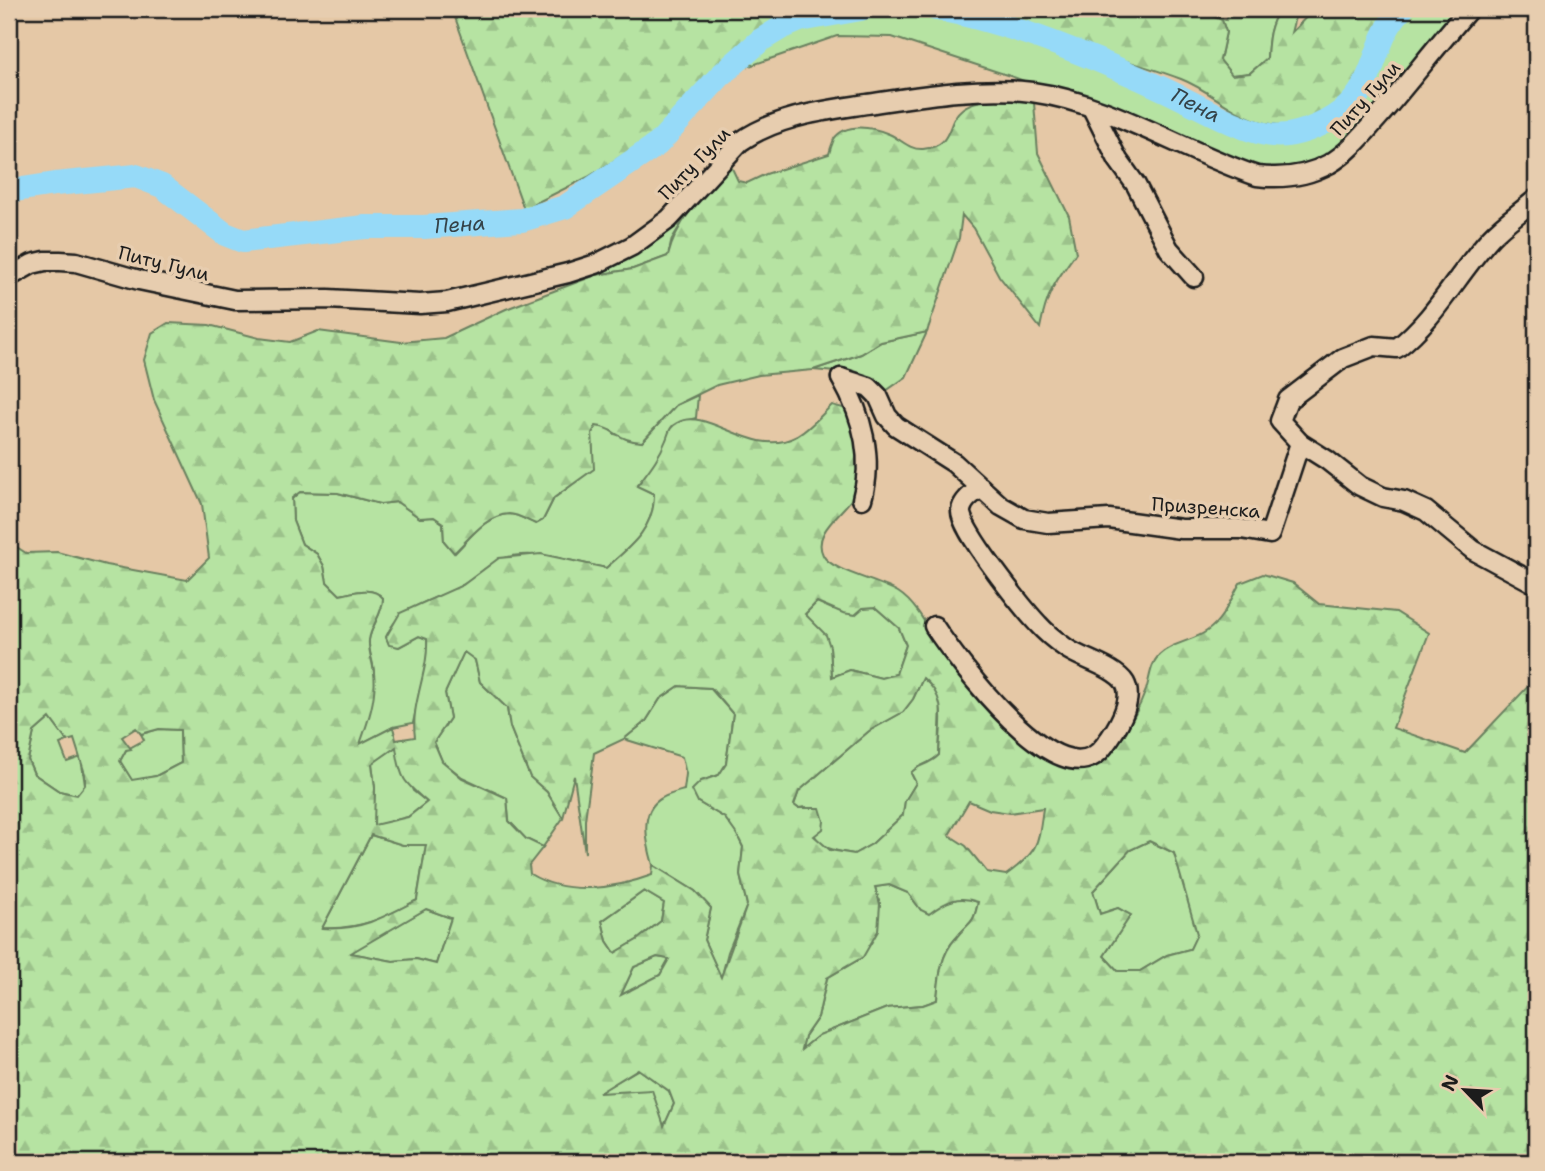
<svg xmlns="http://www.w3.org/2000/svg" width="1545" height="1171" viewBox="0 0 1545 1171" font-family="'Shantell Sans',sans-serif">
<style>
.grass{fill:#b6e3a2;stroke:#69805f;stroke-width:2}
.forest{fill:url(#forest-firs);stroke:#69805f;stroke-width:2;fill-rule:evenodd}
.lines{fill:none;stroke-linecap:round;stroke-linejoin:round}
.river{stroke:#96daf8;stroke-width:24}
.minor-casing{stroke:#1c1c1c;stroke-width:23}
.minor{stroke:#e7cdaf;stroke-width:18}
.labels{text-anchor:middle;stroke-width:7;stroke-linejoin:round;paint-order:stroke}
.street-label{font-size:19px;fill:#1c1c1c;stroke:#e7cdaf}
.water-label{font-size:21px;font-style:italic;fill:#344248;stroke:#e7cdaf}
</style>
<defs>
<pattern id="forest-firs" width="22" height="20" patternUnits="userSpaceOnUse" patternTransform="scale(1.75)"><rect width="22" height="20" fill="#b6e3a2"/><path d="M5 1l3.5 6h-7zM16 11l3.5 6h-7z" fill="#9cc28b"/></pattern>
</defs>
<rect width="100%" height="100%" fill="#e5c8a6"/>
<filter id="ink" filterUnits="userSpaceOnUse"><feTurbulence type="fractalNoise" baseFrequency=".0143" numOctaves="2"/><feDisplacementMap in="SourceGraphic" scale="14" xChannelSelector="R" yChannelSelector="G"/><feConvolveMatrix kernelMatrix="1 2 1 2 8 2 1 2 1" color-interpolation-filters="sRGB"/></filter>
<g filter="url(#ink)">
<g class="grass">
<path d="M 861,9 L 936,9 L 984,20 L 1064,48 L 1143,80 L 1236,124 L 1273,136 L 1289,134 L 1310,129 L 1339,114 L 1355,100 L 1364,88 L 1386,30 L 1402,9 L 1469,9 L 1346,151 L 1279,178 L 1016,78 L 892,37 L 837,36 L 720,76 C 734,64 747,50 762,39 C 791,18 826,13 861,9 Z"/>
<path d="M 1196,9 L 1213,9 L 1211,15 L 1226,20 L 1231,9 L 1280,9 C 1269,25 1268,39 1267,58 L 1250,73 L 1232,75 L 1220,60 L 1226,32 L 1222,21 Z"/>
<path d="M 688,213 L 672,239 L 668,256 L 633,269 L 596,275 L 661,237 Z"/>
<path d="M 927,332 L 906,377 L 883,393 L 848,373 L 813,370 L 861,354 L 881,342 Z"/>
<path d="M 698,395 L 696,418 C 660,426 674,434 658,459 C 652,468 644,477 637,485 L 654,494 C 655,529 630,547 606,568 C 578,563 549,553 521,555 C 493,557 486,570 464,584 C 437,601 399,603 386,637 L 389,644 L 399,647 L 419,636 L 427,639 L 428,654 L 413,723 L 393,727 L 359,745 C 363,728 375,687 374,673 C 374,662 368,652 369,640 C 371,625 383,614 383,598 C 372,586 355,592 340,595 L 327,582 L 324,566 L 317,554 L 302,544 L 293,521 L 292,499 L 299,492 L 338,493 L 380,504 L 397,502 L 420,518 L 434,517 L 443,523 L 444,541 L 455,553 C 470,538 486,515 509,514 C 518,514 528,521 536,524 L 543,520 L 554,498 L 593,469 L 592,433 L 595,426 L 607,427 L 615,434 L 642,442 L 676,405 Z"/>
<path d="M 817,602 L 832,609 L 875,607 L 899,628 L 906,645 L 896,674 L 881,678 L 850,670 L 832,677 L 830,647 L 805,614 Z"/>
<path d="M 464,651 L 475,660 L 480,682 L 507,708 L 510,727 L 530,777 L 547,792 L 563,818 L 543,847 L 526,839 L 509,821 L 507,798 L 462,777 L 442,761 L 434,742 L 450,718 L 445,693 Z"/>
<path d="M 923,678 L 938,693 L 941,703 L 939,755 C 928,766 918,764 911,773 L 916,783 L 905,801 L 903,815 L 872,844 L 854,854 C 816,848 815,843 806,807 L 798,808 L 794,805 L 799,791 L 869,731 L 903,712 L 913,699 Z"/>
<path d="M 679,686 L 710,688 L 733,714 L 726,764 L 719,775 L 701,781 L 698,802 L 725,818 L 737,834 L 743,847 L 740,875 L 747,905 L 728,952 L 721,979 L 704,940 L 711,908 L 695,891 L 653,865 C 647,844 638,811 662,798 C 669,794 677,792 684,790 L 686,774 L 682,757 L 624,739 L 646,721 L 660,699 Z"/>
<path d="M 50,718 L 67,741 L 60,744 L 67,762 L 81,757 L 85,785 L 77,795 L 59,791 L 34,774 L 28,760 L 34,732 Z"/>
<path d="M 159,729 L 180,730 L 181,763 L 156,776 L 132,781 L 120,761 L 126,750 L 144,740 L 141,734 Z"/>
<path d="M 396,747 L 413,791 L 427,802 L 408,817 L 373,826 L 375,788 L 372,763 Z"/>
<path d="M 371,835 L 403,845 L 426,845 L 417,900 C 385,918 360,930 322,928 Z"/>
<path d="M 1149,841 L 1174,853 L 1198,934 L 1190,949 L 1167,955 L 1140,971 L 1118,971 L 1104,956 L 1130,915 L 1118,908 L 1100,914 L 1093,891 L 1130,850 Z"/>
<path d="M 889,885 L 908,893 L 921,910 L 963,897 L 978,902 C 973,927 970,920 956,938 C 940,955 939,978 937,1000 L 923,1005 L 887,1008 L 819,1035 L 801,1050 L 805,1036 L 818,1017 L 827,978 L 863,957 L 880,904 L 875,887 Z"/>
<path d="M 644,891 L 664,903 L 661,921 L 637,940 L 615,953 L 607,941 L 602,921 Z"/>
<path d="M 426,909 L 451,918 L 436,964 L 416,959 L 393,961 L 350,953 Z"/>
<path d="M 657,957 L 669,959 L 660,975 L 620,996 L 634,967 Z"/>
<path d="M 639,1069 L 669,1091 L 674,1104 L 664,1127 L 598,1093 Z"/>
</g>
<g class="forest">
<path d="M 452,9 L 814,9 L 763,29 L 735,49 L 656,134 L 588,177 L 524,209 Z"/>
<path d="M 970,9 L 1196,9 L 1222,20 L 1226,32 L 1220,60 L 1232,75 L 1250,73 L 1267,58 C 1268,39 1269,25 1280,9 L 1297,9 L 1291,33 L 1314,9 L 1394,9 C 1366,37 1366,83 1336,109 C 1317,126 1289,128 1266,123 C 1232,115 1212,91 1181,79 C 1147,66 1110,56 1075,46 C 1039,37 1005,20 970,9 Z"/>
<path d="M 1014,98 L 1034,103 L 1038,153 L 1069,216 L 1076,253 C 1055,282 1047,292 1040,328 L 999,276 L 973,228 L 962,215 L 959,238 L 927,332 L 881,342 L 861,354 L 813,370 L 759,375 L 717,385 L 676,405 L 642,442 C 617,441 616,428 596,426 L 592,433 L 594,469 L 554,498 L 543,520 L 536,524 C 528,521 518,514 509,514 C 486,515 470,538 454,553 L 444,541 L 443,523 L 434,517 L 420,518 L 397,502 L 380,504 L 338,493 L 300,492 L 292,498 L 293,521 L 302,544 L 317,554 L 324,566 L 327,582 L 340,595 C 355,592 372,586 383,598 C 383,614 371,625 369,640 C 368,652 373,662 374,673 C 377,697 368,722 360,744 L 393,727 L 396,740 L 415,737 C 410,704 429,672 427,639 L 419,636 L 399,647 L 389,645 L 386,637 L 400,613 L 463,585 L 499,558 L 541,554 L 606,568 C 630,547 655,528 654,494 L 637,486 C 648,471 659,458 666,440 C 669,433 669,427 677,423 C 706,405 753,459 795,437 C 809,430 821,415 832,405 L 847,409 C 855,435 865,460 858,487 C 852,509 810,529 823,555 C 830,571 881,581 898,592 C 914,602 925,622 934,638 L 1058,763 C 1065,765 1072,768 1079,769 C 1109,769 1137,714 1146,690 C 1150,678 1150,665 1159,655 C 1171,643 1193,641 1207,631 C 1223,620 1231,599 1240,583 L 1263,574 L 1293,583 L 1319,604 L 1396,612 L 1429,633 L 1393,728 L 1465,753 L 1536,678 L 1536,1162 L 9,1162 L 9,542 L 26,553 L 57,552 L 106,565 L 187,580 L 209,558 L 202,504 L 154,400 L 144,360 L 152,333 L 168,323 L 209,325 L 259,338 L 290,342 L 318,331 L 401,342 L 444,338 L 506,309 L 596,275 L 633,269 L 668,256 C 677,219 705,193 731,166 L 738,181 L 747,183 L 766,174 L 829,154 C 830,150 832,144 834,139 C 845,122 873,127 889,134 C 901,139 909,150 923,149 C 955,146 945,122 962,109 C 975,98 998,100 1014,98 ZM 817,602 L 843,613 L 855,615 L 863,608 L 875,607 L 899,628 L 906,645 L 896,674 L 881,678 L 850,670 L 832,677 L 830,647 L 826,635 L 805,614 ZM 464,652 L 475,660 L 480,682 L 507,708 L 510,727 L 530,777 L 547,792 L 563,818 L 574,776 L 585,853 L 585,820 L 594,753 L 624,739 L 646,721 L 660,699 L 679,686 L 711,688 L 733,714 L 726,764 L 719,775 L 701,781 L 692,790 L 698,802 L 725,818 L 737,835 L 743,847 L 740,875 L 747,905 L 721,977 L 704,940 L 711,908 L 695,891 L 653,865 L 652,875 C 614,889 566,896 530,874 L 529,865 L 543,847 L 526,839 L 509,821 L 507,798 L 462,778 L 442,761 L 434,742 L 450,718 L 445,693 ZM 923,678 C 949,699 940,724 939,755 C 928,766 918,764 911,773 L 916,783 L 905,801 L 903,815 L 872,844 L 854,854 L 830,850 L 814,836 L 823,829 L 824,821 L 820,808 L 798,808 L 794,805 L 799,791 L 869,731 L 903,712 L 913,699 ZM 50,718 L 67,741 L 74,739 L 85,774 L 85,785 L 77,795 L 59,791 L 34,774 L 28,760 L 34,732 ZM 136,728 L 141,734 L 159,729 L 180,730 L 181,763 L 156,776 L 132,780 L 120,761 L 126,750 L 131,749 L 122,737 ZM 396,747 C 400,779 404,782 427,802 L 408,817 L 374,825 L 375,788 L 372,764 ZM 969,801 L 990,810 L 1010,813 L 1043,808 C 1038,846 1038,852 1006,875 L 987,872 L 966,846 L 949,835 ZM 371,835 L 403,845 L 426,845 L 417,900 C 385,917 360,931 322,928 ZM 1149,841 L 1174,853 L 1197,934 L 1190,949 L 1167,955 L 1140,971 L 1118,971 L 1104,956 L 1131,915 L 1118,908 L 1100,914 L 1093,891 L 1130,850 ZM 889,885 L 908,893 L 921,910 L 929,914 C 946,901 958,895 978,902 C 973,927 970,920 956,938 C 940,955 939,978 937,1000 L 923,1005 L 887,1008 L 819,1035 L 802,1049 L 805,1036 L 818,1017 L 827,978 L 863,957 L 878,931 L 880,904 L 875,887 ZM 644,891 L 664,903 L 661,921 L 637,940 L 615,953 L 607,941 L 602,921 ZM 426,909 L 451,918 L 436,964 L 416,959 L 393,961 L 351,953 ZM 657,957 L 669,959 L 660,975 L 621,995 L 634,967 ZM 638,1069 L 669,1091 L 674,1104 L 664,1126 L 652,1090 L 599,1093 Z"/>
</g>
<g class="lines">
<g class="river">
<path id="s1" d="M 936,9 C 1009,21 1096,58 1163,89 C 1194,103 1238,130 1271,135 C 1293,138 1323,126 1341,112 C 1378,86 1371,40 1402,9"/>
<path id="s2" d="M 9,191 L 55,184 L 136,176 L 162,186 L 225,234 L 243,241 L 365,227 L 424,227 L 522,220 L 565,207 L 658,144 L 720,76 L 761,40 L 781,28 L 800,20 L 861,9"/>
</g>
<g class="minor-casing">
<g id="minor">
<path d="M 1092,108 L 1118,160 L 1136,185 L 1169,249 L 1194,277"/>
<path d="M 9,277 L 32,264 L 45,261 L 60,261 L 76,262 L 139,280 L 235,300 L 328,299 L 420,304 L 447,302 L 568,273 L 596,264 L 632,246 L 669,219 L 740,142 C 777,116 823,111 867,104 C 921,96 977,86 1032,92 C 1111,103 1182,151 1257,176 C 1282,179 1307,176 1329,164 C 1348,153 1362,136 1376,120 C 1408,84 1437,45 1469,9"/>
<path d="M 841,378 L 869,387 L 878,396 L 887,416 L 896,426 L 954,463 L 1001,506 L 1024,519 L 1048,523 L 1109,519 L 1181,529 L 1241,529 L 1270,534 L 1300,443 L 1280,421 L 1288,400 L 1343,358 L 1374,346 L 1397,348 C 1436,318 1458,273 1491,237 C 1504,223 1521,212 1536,199"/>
<path d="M 841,378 C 862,415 874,458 862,499"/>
<path d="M 1300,443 L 1327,460 L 1360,486 L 1383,497 L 1404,501 L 1426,511 L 1473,550 L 1536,584"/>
<path d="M 934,626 C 955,658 1062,805 1104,746 C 1115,732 1135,701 1125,683 C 1115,667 1081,659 1066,648 C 1056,641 1046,633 1038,624 C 1024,609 958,527 961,511 C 962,501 973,493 981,488"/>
</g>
</g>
<use href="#minor" class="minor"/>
</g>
</g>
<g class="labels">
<g class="street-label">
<text transform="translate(1365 98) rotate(-48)" y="7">Питу Гули</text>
<text transform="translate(694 163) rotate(-46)" y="7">Питу Гули</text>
<text transform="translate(164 263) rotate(14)" y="7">Питу Гули</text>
<text transform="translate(1206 507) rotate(4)" y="7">Призренска</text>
</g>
<g class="water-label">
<text dy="7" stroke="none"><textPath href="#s1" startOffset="278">Пена</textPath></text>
<text dy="7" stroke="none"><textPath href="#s2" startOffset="472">Пена</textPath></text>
</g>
</g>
<rect width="1545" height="1171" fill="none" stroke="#e7cdaf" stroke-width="35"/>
<rect x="18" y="18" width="1510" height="1136" fill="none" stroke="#1c1c1c" stroke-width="2.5" filter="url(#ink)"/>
<g transform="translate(1465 1090) rotate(295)" stroke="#e7cdaf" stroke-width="5" paint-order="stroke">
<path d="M0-5L12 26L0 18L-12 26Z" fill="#1c1c1c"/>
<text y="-10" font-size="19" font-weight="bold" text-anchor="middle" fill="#1c1c1c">N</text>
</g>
</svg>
